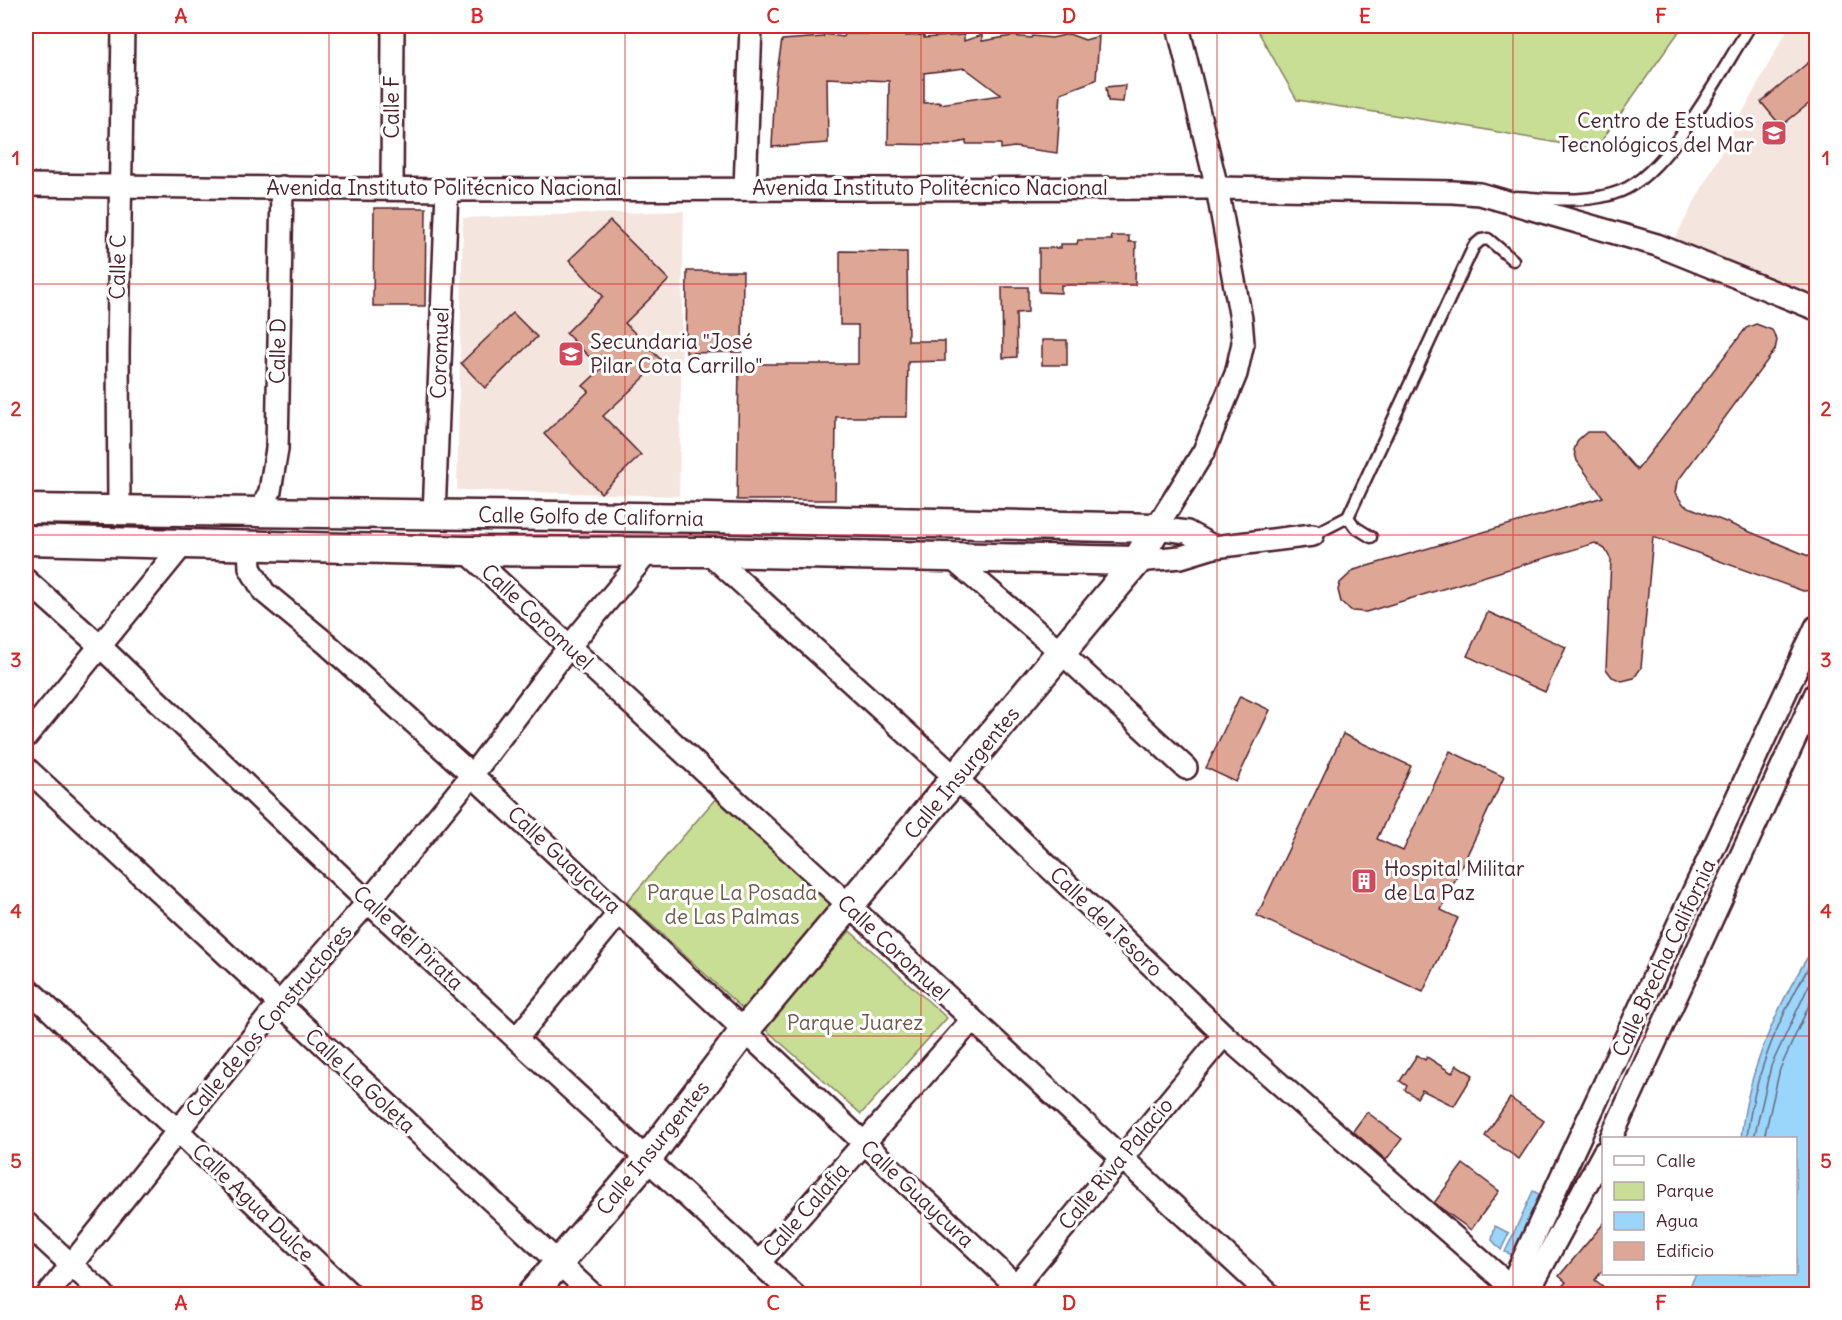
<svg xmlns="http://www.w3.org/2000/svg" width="1842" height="1320" viewBox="0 0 1842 1320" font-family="Delius,sans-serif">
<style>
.built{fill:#f5e5df}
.green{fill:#c7de94;stroke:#887e60;stroke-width:1.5}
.water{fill:#9ad6fb;stroke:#7a8da8;stroke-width:1.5}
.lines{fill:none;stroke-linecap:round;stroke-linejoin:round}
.shore{stroke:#6a687e;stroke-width:1.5}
.building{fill:#dea795;stroke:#4a1f2b;stroke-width:1.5;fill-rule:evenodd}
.lane-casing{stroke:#4a1f2b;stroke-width:15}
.street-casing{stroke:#4a1f2b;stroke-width:26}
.secondary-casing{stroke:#4a1f2b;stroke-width:33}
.lane{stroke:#fff;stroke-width:10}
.street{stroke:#fff;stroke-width:21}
.secondary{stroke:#fff;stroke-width:28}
.grid{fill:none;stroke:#d62828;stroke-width:1.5;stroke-opacity:0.55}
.labels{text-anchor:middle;stroke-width:6;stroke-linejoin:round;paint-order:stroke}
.street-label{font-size:21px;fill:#4a1f2b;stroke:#fff}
.poi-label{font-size:21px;fill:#4a1f2b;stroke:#fff;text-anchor:start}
.park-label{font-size:21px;fill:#70584a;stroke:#fff}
.neatline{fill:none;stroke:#d62828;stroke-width:2}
.grid-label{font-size:20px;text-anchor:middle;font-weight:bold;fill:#d62828}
</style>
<rect width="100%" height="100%" fill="#fff"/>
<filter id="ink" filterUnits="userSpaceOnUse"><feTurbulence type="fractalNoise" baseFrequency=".0167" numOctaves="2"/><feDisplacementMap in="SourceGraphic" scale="12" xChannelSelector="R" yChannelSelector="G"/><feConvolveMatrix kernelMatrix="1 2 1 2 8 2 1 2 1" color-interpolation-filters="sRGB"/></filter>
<g filter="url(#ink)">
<g class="built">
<path d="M 1789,26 L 1816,26 L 1816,297 L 1674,240 Z"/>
<path d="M 684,211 L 679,496 L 457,490 L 463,218 Z"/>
</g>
<g class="green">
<path d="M 1255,26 L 1683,26 L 1595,150 L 1471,127 L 1297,100 Z"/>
<path d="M 716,798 L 833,903 L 745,1011 L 627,902 Z"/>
<path d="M 850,931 L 947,1018 L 861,1114 L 764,1028 Z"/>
</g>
<g class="water">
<path d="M 1816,944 L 1816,1294 L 1686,1294 L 1696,1274 L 1796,1274 L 1796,1138 L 1741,1138 C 1747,1072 1779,1000 1816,944 Z"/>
<path d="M 1533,1191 L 1543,1196 L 1515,1256 L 1505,1252 Z"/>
<path d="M 1495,1226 L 1509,1233 L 1501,1250 L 1492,1240 Z"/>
</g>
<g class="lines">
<g class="shore">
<path d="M 1747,1138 C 1753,1075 1783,1009 1816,955"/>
<path d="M 1754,1138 L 1771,1066 L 1816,970"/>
<path d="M 1764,1138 L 1780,1069 L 1816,990"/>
</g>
</g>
<g class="building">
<path d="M 892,26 L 907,26 L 906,36 L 924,35 L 924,38 L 964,35 L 964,41 L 982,35 L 982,41 L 1012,36 L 1031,38 L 1032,36 L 1052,38 L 1069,34 L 1085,40 L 1099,36 L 1096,80 L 1061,93 L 1057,153 L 1014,147 L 1001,149 L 1001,144 L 966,144 L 966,141 L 948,145 L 888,144 L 889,81 L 827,78 L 828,143 L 772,147 L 775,85 L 782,40 L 823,37 L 824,34 L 843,37 L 844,34 L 892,34 ZM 965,68 L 1001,95 L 940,104 L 940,102 L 924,103 L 924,73 Z"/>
<path d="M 1816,56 L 1816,98 L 1781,126 L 1761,102 Z"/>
<path d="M 1125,85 L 1123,102 L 1108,101 L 1106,87 Z"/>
<path d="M 374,208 L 426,208 L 425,306 L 373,306 Z"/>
<path d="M 610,221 L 669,280 L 625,323 L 662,361 L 603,416 L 641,455 L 601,493 L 544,434 L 589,391 L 583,386 L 601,369 L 566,333 L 603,296 L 569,260 Z"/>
<path d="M 1111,236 L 1129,236 L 1129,242 L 1136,242 L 1135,285 L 1061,285 L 1061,293 L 1039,292 L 1039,248 L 1061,248 L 1061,244 L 1077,244 L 1078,240 L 1112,240 Z"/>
<path d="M 840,251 L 907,252 L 908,341 L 945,341 L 945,361 L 908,362 L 907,417 L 836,417 L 835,500 L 737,500 L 739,364 L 858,364 L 858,325 L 840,325 Z"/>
<path d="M 687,271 L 743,271 L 742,352 L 686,353 Z"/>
<path d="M 1002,287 L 1028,287 L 1028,312 L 1016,313 L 1017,357 L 1003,358 Z"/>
<path d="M 513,313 L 537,337 L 485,388 L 461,363 Z"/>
<path d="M 1756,324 L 1772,330 L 1777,340 L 1775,350 L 1677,482 L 1675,493 L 1684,505 L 1816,559 L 1816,590 L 1803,591 L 1653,537 L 1641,668 L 1634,678 L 1622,681 L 1612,677 L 1606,669 L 1611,560 L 1605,549 L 1595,543 L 1366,612 L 1352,611 L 1341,602 L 1338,590 L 1340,583 L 1354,570 L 1603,497 L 1577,461 L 1574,450 L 1578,440 L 1587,432 L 1603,432 L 1637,470 L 1746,328 Z"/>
<rect x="1042" y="340" width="25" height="25"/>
<path d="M 1488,612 L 1566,647 L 1545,692 L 1467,656 Z"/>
<path d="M 1240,696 L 1270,710 L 1236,782 L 1206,768 Z"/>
<path d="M 1343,734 L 1411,766 L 1377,839 L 1403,851 L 1450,751 L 1504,777 L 1441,910 L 1458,918 L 1423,992 L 1257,916 Z"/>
<path d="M 1417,1055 L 1425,1060 L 1427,1057 L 1452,1073 L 1457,1065 L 1473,1075 L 1454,1106 L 1422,1090 L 1417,1098 L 1405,1090 L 1407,1086 L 1400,1081 Z"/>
<path d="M 1510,1098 L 1544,1121 L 1519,1159 L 1485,1136 Z"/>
<path d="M 1367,1112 L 1402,1139 L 1386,1160 L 1353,1131 Z"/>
<path d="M 1463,1164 L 1499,1191 L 1471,1230 L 1434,1203 Z"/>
<path d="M 1604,1223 L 1604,1269 L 1595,1280 L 1613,1294 L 1555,1294 L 1566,1282 L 1559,1276 Z"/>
</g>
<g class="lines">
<g class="lane-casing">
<g id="lane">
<path d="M 1516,197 C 1550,199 1589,204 1621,191 C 1670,171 1721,71 1750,26"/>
<path d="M 1348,517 L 1355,527 L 1371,537"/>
<path d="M 1313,535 L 1348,517 L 1474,246 L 1481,240 L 1488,239 L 1513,260"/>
</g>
</g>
<g class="street-casing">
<g id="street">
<path d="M 1178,26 L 1217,188 L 1241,319 L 1243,343 L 1236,374 L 1204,451 L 1156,528 L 1187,532 L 1214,547"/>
<path d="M 26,185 L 447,190 L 1217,188 L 1453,192 L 1480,194 L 1657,245 L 1816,309"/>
<path d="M 392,188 L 393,26"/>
<path d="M 745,189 L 751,26"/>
<path d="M 119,509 L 118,354 L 123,26"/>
<path d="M 261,512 L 270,491 L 277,449 L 282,187"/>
<path d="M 434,515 L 447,190"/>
<path d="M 249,545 L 250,568 L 264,592 L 327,644 L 472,775 L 1025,1294"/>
<path d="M 466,551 L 1269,1294"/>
<path d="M 708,552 L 957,779 L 1224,1035 L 1519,1294"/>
<path d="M 949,556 L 1062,653 L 1186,768"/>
<path d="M 1137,561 L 1181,557 L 1214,547 L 1313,535"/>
<path d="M 26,580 L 100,646 L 368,902 L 793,1294"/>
<path d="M 26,737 L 185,542"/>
<path d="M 26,768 L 592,1294"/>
<path d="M 26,987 L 350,1294"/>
<path d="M 517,1038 L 619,913"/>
<path d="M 1611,1138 L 1816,693"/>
<path d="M 26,1223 L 103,1294"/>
<path d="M 759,1263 L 971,1021"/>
<path d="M 48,1294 L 278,1005 L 368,902 L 472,775 L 568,648 L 649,551"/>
<path d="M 1009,1294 L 1224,1035"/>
<path d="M 1507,1294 L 1816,627"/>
<path d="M 1527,1294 L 1604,1152"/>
</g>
</g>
<g class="secondary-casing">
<g id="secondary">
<path d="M 26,509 L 709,518 L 1156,528 L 1137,561 L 745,1030 L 647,1159 L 532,1294"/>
<path d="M 26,540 L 466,551 L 708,552 L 1137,561"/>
</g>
</g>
<use href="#lane" class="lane"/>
<use href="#street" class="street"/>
<use href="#secondary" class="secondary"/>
</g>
</g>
<path class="grid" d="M 329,26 L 329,1294M 625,26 L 625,1294M 921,26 L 921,1294M 1217,26 L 1217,1294M 1513,26 L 1513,1294M 26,284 L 1816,284M 26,535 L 1816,535M 26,785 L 1816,785M 26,1036 L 1816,1036"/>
<defs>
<g id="school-square" transform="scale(1.35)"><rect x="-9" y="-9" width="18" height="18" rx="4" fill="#d1495b" stroke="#fff"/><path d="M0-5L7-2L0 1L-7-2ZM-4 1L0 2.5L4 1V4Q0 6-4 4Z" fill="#fff"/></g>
<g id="building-square" transform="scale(1.35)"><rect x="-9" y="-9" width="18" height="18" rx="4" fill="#d1495b" stroke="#fff"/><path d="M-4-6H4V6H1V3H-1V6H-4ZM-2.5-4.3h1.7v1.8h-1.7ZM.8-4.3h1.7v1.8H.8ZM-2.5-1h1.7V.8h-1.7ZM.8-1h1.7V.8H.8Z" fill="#fff"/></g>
</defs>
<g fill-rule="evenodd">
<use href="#school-square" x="1774" y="133"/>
<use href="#school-square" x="571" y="354"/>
<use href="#building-square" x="1364" y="881"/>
</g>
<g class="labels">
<g class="street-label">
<text transform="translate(392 107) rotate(-90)" y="7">Calle F</text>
<text x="444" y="195">Avenida Instituto Politécnico Nacional</text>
<text x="930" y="195">Avenida Instituto Politécnico Nacional</text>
<text transform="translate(118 267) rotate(-89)" y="7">Calle C</text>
<text transform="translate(278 351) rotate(-89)" y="7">Calle D</text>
<text transform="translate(440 353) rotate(-88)" y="7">Coromuel</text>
<text transform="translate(591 517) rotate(1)" y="7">Calle Golfo de California</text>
<text transform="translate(537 617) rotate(43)" y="7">Calle Coromuel</text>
<text transform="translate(962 773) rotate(-50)" y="7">Calle Insurgentes</text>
<text transform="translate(564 860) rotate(43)" y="7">Calle Guaycura</text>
<text transform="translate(1106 922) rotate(44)" y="7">Calle del Tesoro</text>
<text transform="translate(408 938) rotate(43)" y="7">Calle del Pirata</text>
<text transform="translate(893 948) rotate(43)" y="7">Calle Coromuel</text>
<text transform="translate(1664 958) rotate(-65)" y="7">Calle Brecha California</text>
<text transform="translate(269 1021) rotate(-50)" y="7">Calle de los Constructores</text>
<text transform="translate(360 1081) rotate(43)" y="7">Calle La Goleta</text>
<text transform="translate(653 1148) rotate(-51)" y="7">Calle Insurgentes</text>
<text transform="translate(1116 1164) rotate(-50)" y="7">Calle Riva Palacio</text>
<text transform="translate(917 1194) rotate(43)" y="7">Calle Guaycura</text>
<text transform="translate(253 1203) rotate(44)" y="7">Calle Agua Dulce</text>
<text transform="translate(806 1210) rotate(-49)" y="7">Calle Calafia</text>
</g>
<g class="poi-label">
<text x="1754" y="128" text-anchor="end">Centro de Estudios<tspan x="1754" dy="24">Tecnológicos del Mar</tspan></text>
<text x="590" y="349">Secundaria "José<tspan x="590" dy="24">Pilar Cota Carrillo"</tspan></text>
<text x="1384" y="876">Hospital Militar<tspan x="1384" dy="24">de La Paz</tspan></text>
</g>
<g class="park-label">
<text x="732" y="900">Parque La Posada<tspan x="732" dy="24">de Las Palmas</tspan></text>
<text x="855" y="1030">Parque Juarez</text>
</g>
</g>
<rect width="1842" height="1320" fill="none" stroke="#fff" stroke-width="66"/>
<rect x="1602" y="1137" width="195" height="138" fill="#ffffff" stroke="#b7a5aa" stroke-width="1.5"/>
<rect x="1614" y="1156" width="30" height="9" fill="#ffffff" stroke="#b7a5aa" stroke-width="1.5"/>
<text x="1656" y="1167" font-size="18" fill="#4a1f2b">Calle</text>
<rect x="1614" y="1182" width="30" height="18" fill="#c7de94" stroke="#b7a5aa" stroke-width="1.5"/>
<text x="1656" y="1197" font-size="18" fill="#4a1f2b">Parque</text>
<rect x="1614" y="1212" width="30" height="18" fill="#9ad6fb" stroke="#b7a5aa" stroke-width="1.5"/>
<text x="1656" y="1227" font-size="18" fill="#4a1f2b">Agua</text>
<rect x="1614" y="1242" width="30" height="18" fill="#dea795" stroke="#b7a5aa" stroke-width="1.5"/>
<text x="1656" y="1257" font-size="18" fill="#4a1f2b">Edificio</text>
<rect x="33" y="33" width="1776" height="1254" class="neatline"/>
<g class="grid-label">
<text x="181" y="23">A</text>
<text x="477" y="23">B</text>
<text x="773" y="23">C</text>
<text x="1069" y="23">D</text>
<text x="1365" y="23">E</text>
<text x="1661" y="23">F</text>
<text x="16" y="165">1</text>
<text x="1826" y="165">1</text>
<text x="16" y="416">2</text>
<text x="1826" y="416">2</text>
<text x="16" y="667">3</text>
<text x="1826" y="667">3</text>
<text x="16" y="918">4</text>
<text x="1826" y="918">4</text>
<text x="16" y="1168">5</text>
<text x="1826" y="1168">5</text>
<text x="181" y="1310">A</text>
<text x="477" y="1310">B</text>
<text x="773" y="1310">C</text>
<text x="1069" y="1310">D</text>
<text x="1365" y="1310">E</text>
<text x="1661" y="1310">F</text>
</g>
</svg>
